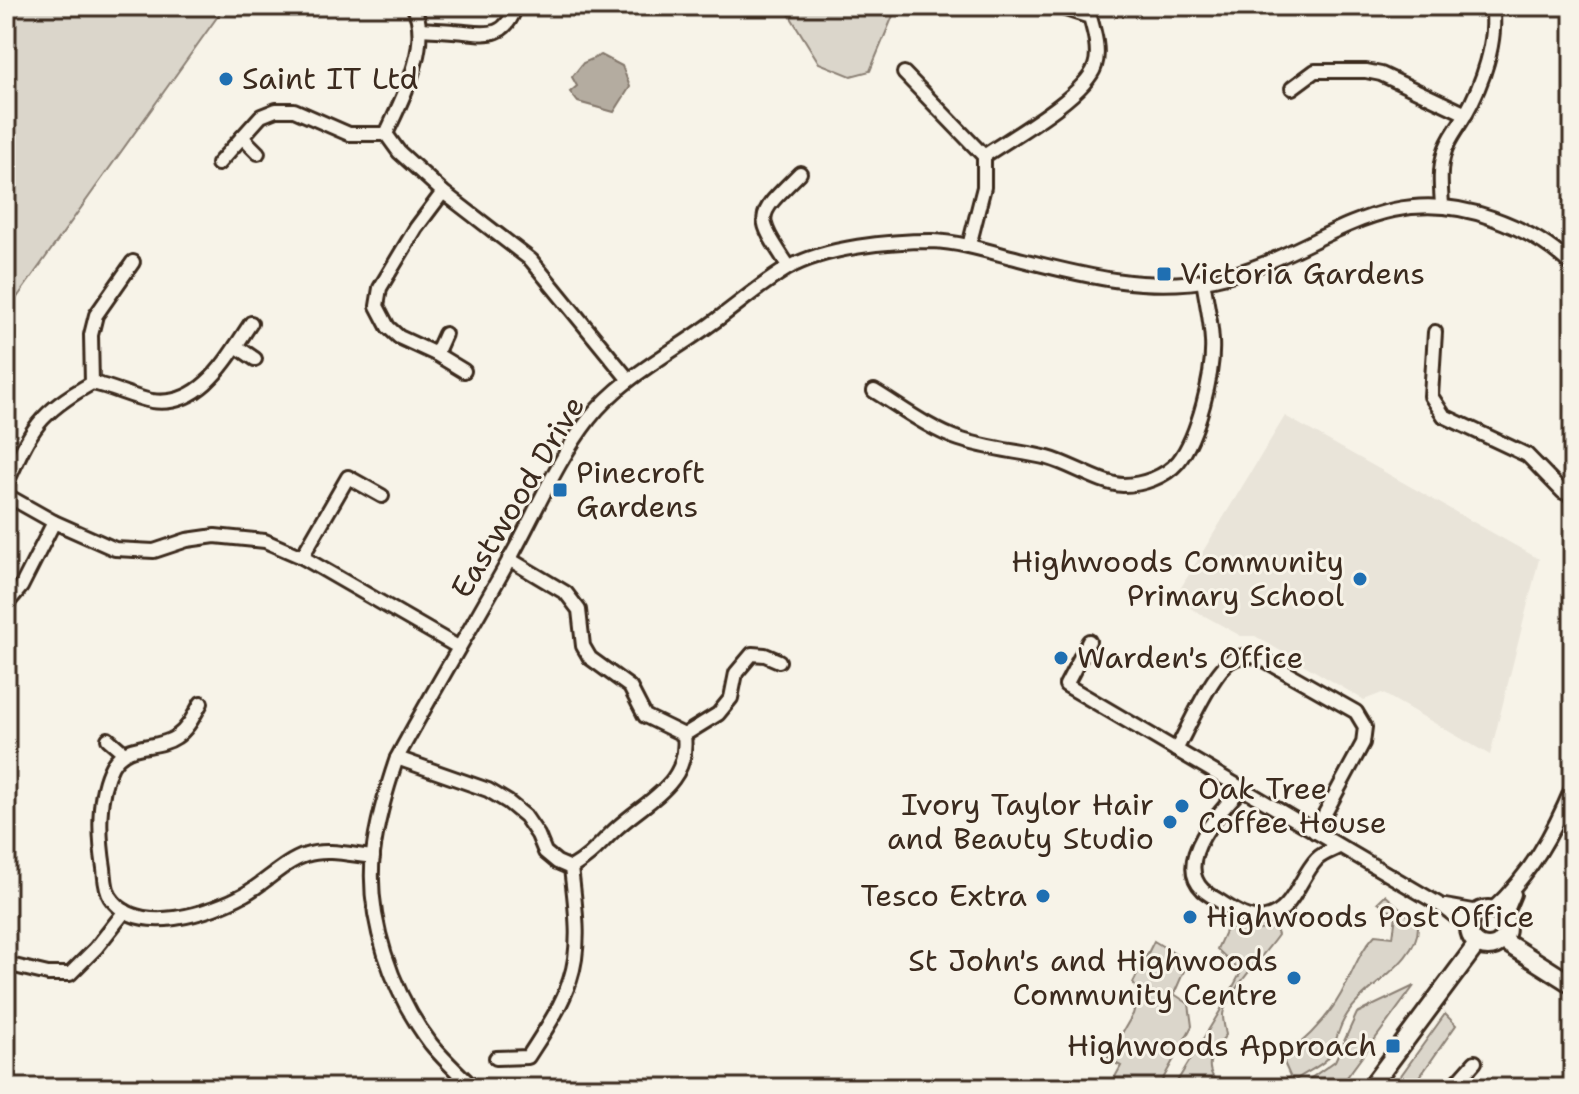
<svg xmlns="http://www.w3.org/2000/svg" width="1579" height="1094" viewBox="0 0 1579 1094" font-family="'Shantell Sans',sans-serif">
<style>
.built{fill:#e9e4d9}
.green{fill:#dbd6cb;stroke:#8b8074;stroke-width:2}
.water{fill:#b4aca0;stroke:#84786c;stroke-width:2}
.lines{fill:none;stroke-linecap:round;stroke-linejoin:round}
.minor-casing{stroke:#3b2a1e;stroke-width:18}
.tertiary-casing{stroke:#3b2a1e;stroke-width:22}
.minor{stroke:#f7f3e8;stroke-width:12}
.tertiary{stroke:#f7f3e8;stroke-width:16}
.poi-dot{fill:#1f6fb2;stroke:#f7f3e8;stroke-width:3}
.labels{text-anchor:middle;stroke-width:6;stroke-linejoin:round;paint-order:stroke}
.poi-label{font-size:30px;fill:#3b2a1e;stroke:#f7f3e8;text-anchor:start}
.street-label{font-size:30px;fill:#3b2a1e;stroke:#f7f3e8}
</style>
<rect width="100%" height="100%" fill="#f7f3e8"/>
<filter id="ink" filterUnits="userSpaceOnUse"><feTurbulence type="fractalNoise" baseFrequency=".0125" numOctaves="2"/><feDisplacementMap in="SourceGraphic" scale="16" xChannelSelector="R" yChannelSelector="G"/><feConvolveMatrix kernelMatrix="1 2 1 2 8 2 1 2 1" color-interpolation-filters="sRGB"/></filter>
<g filter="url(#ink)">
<path class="built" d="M 1285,416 L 1539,559 L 1490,755 L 1382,693 L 1364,700 L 1255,636 L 1241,636 L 1174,599 Z"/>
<g class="green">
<path d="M 6,6 L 225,6 L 6,313 Z"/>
<path d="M 784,6 L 897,6 L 870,71 L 851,76 L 819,63 Z"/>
<path d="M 1385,895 L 1418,924 C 1420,956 1378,980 1359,1000 C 1350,1009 1343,1019 1339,1031 C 1335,1041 1334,1051 1327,1059 C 1315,1071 1298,1074 1287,1088 L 1263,1088 L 1271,1080 L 1284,1085 L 1290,1076 L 1282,1058 C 1305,1041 1327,1019 1341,994 C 1352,974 1359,952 1375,935 L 1393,937 L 1396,915 L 1378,902 Z"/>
<path d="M 1236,926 L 1255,930 L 1276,929 L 1278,935 C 1266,953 1224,997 1223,1015 C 1223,1022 1225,1029 1226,1035 C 1211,1052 1199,1071 1225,1088 L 1173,1088 L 1220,1011 L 1241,972 L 1217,949 L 1226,929 Z"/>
<path d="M 1154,941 L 1188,962 L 1174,994 L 1189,1004 L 1192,1026 L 1158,1088 L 1115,1088 L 1110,1086 L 1121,1066 L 1107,1059 L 1133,1014 L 1139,993 L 1133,983 Z"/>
<path d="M 1414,986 L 1339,1088 L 1297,1088 L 1335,1061 L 1357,1013 Z"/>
<path d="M 1445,1014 L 1456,1025 L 1412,1088 L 1392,1088 Z"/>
</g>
<path class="water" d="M 601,55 L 622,66 L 630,87 L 614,112 L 578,102 L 570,92 L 577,86 L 572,77 L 583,63 Z"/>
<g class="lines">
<g class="minor-casing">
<g id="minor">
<path d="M 413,6 C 433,43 402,99 386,134 L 399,152 L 443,192 L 531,260 L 629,380"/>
<path d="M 421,29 C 431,30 442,30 453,31 C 484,33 504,42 516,6"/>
<path d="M 904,73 L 984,156 L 984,187 L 969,246"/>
<path d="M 1292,88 L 1315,71 L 1366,71 L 1381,74 L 1466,114"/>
<path d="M 242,137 L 258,153"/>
<path d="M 984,156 C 1012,137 1085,96 1095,66 C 1100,51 1094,31 1090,17 L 1056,6"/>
<path d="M 218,164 L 261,116 L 276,110 L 294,110 L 349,134 L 386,134"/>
<path d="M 443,192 L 416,228 L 380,288 L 377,306 L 388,327 L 399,337 L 436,354 L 464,371"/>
<path d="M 1442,205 C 1441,189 1439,171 1444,154 C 1447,140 1458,128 1465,115 C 1482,85 1498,41 1492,6"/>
<path d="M 789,267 C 754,213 755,218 800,173"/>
<path d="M 1435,332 L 1431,396 L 1444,416 L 1527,455 L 1563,492 L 1573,496"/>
<path d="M 236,346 L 255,359"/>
<path d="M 436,354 L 445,334"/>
<path d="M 92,383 L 91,335 L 96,315 L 133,262"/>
<path d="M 874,391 C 899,406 931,430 959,439 C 988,449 1018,451 1048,458 C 1071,464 1101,484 1123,485 C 1142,485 1165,477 1178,462 C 1198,437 1214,373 1212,341 C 1211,320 1206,300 1203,280"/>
<path d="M 6,485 C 31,429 37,414 92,383 C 113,387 131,397 152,401 C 202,408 228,357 251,323"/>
<path d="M 6,495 L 54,522 L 115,549 L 154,551 L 187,540 L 215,536 L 265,541 L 302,557 L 458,647"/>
<path d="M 302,557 L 348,477 L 382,496"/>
<path d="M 509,559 L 566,593 L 579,610 L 583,646 L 590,658 L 630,687 L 645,716 L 684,735 L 718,714 L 731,698 L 736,673 L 752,654 L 765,655 L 779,661"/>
<path d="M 6,605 L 21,587 L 54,522"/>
<path d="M 1089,641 L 1066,685 L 1442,906 L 1469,927"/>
<path d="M 201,703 C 194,715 188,729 176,737 C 156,751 127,740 112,766 C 97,794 99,837 104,868 C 105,877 105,889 110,897 C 137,938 211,913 245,894 C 265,883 284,862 306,855 C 326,848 352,855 373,857"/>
<path d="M 108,739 L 123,752"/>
<path d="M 1176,750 C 1188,728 1211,676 1229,662 C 1238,655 1249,655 1259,657 L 1356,712 L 1365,727 L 1363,743 L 1315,832"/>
<path d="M 397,758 L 488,790 L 508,802 L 525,816 L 538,835 L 545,852 L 557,862 L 571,868 C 575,904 582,945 570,980 C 561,1008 544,1032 528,1057 L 496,1058"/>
<path d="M 1241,789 C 1221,810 1173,861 1203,890 C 1209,895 1218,900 1224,904 C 1235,911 1251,921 1265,918 C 1293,913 1299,878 1317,859 C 1323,853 1331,851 1339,847"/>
<path d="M 571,868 C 594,854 600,843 618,827 C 649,799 690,783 684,735"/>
<path d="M 1445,906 L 1479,912"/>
<path d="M 1492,910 C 1531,874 1553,834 1573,786"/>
<path d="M 1504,918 L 1514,894"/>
<path d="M 6,964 L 48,974 L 70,974 L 96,948 L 125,911"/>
<path d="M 474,1088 C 459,1074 444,1060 431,1044 C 392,993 366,918 373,854 C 377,820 386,790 397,758 C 434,689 475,622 513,553 C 537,509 558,459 589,419 C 621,378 670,354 711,324 C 736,306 761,284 788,268 C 826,247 889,241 932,241 C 958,242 985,250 1011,257 C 1078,274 1144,293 1214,279 C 1317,258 1376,176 1492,218 C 1523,229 1550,243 1573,267"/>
<path d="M 1452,1088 L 1475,1062"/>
</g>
</g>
<g class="tertiary-casing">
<g id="tertiary">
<circle cx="1488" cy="928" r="19"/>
<path d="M 1502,940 L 1573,985"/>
<path d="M 1370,1088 L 1477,944"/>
</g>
</g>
<use href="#minor" class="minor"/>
<use href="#tertiary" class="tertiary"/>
</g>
</g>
<g class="poi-dot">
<circle cx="226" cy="79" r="8"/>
<rect x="1156" y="266" width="16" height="16" rx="4"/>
<rect x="552" y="482" width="16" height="16" rx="4"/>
<circle cx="1360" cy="579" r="8"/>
<circle cx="1061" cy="658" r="8"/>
<circle cx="1182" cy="806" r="8"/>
<circle cx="1170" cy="822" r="8"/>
<circle cx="1043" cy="896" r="8"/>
<circle cx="1190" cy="917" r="8"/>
<circle cx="1294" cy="978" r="8"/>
<rect x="1385" y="1038" width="16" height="16" rx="4"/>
</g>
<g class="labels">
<g class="poi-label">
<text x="242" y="89">Saint IT Ltd</text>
<text x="1180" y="284">Victoria Gardens</text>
<text x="576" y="483">Pinecroft<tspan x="576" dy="34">Gardens</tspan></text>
<text x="1344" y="572" text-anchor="end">Highwoods Community<tspan x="1344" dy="34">Primary School</tspan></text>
<text x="1077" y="668">Warden's Office</text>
<text x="1198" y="799">Oak Tree<tspan x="1198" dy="34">Coffee House</tspan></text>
<text x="1154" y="815" text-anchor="end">Ivory Taylor Hair<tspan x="1154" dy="34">and Beauty Studio</tspan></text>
<text x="1027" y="906" text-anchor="end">Tesco Extra</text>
<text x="1206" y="927">Highwoods Post Office</text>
<text x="1278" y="971" text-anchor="end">St John's and Highwoods<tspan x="1278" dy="34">Community Centre</tspan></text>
<text x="1377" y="1056" text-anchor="end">Highwoods Approach</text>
</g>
<g class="street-label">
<text transform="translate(518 497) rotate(-59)" y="10">Eastwood Drive</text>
</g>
</g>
<rect width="1579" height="1094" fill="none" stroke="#f7f3e8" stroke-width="32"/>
<rect x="16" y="16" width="1547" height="1062" fill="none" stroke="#3b2a1e" stroke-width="3" filter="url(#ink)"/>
</svg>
